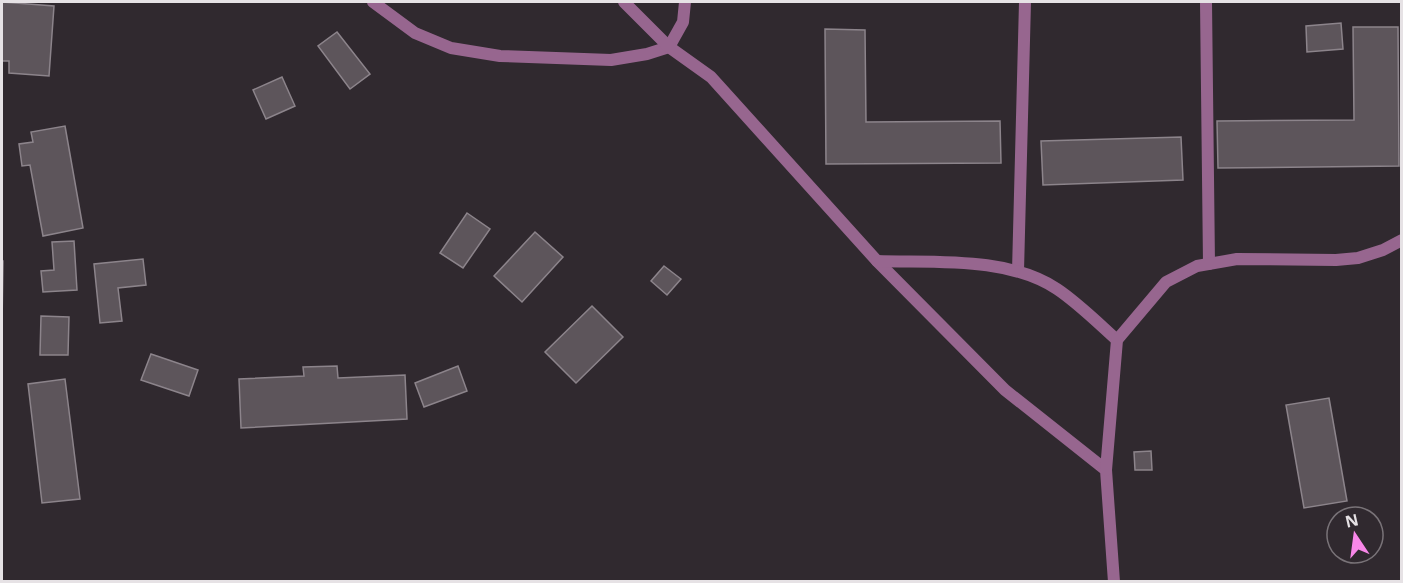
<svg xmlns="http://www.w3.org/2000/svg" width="1403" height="583" viewBox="0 0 1403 583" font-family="'Noto Sans',sans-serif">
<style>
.building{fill:#5d555b;stroke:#8c848b;stroke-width:1.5}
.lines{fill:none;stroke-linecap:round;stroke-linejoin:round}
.lane{stroke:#97668f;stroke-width:12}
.street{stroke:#97668f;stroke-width:12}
</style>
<rect width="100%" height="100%" fill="#30292f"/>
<g class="building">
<path d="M 2,2 L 54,6 L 49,76 L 9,73 L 9,61 L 2,61 Z"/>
<path d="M 1341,23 L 1343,49 L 1307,52 L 1306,26 Z"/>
<path d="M 1353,27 L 1398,27 L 1399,166 L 1218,168 L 1217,121 L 1354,120 Z"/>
<path d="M 825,29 L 865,30 L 866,122 L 1000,121 L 1001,163 L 826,164 Z"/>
<path d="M 337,32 L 370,74 L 350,89 L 318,46 Z"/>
<path d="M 282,77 L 295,106 L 266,119 L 253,90 Z"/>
<path d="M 65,126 L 83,228 L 43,236 L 30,165 L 22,166 L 19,144 L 33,142 L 31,132 Z"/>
<path d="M 1181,137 L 1183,180 L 1043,185 L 1041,141 Z"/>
<path d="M 467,213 L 490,229 L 463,268 L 440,253 Z"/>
<path d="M 535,232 L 563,257 L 522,302 L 494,276 Z"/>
<path d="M 74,241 L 77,290 L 43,292 L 41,271 L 54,270 L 52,242 Z"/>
<path d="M 143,259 L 146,285 L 118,288 L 122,321 L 100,323 L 94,264 Z"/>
<path d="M 2,261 L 3,261 L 2,325 Z"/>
<path d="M 664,266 L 681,279 L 667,295 L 651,281 Z"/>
<path d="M 592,306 L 623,337 L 576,383 L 545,352 Z"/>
<path d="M 41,316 L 69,317 L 68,355 L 40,355 Z"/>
<path d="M 151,354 L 198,370 L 189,396 L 141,380 Z"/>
<path d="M 337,366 L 338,378 L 405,375 L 407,419 L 241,428 L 239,379 L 304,376 L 303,367 Z"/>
<path d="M 458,366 L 467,391 L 424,407 L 415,383 Z"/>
<path d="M 65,379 L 80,499 L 42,503 L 28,384 Z"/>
<path d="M 1329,398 L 1347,501 L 1304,508 L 1286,405 Z"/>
<path d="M 1151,451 L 1152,470 L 1135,470 L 1134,452 Z"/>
</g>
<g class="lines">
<g class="lane">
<path d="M 1206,2 L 1209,264"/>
<path d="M 1018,271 L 1025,2"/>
</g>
<g class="street">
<path d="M 373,2 L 415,33 L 451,48 L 500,56 L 611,60 L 647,54 L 669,47 L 683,22 L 685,2"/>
<path d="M 624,2 L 669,47 L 711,77 L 877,261 L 1005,390 L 1106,470 L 1114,582"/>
<path d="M 877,261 C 934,263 1007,256 1057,289 C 1078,303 1098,323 1117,340"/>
<path d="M 1106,470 L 1117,340 L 1166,282 L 1197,266 L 1237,259 L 1336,260 L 1358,258 L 1383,250 L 1402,240"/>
</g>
</g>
<rect width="1403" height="583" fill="none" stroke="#e6e2e5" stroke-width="6"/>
<g transform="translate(1355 535) rotate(347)"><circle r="28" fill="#30292f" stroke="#797378" stroke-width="1.5"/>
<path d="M0-4.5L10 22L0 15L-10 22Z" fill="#f987e9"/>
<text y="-9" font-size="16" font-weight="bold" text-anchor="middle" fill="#e6e2e5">N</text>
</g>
</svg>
